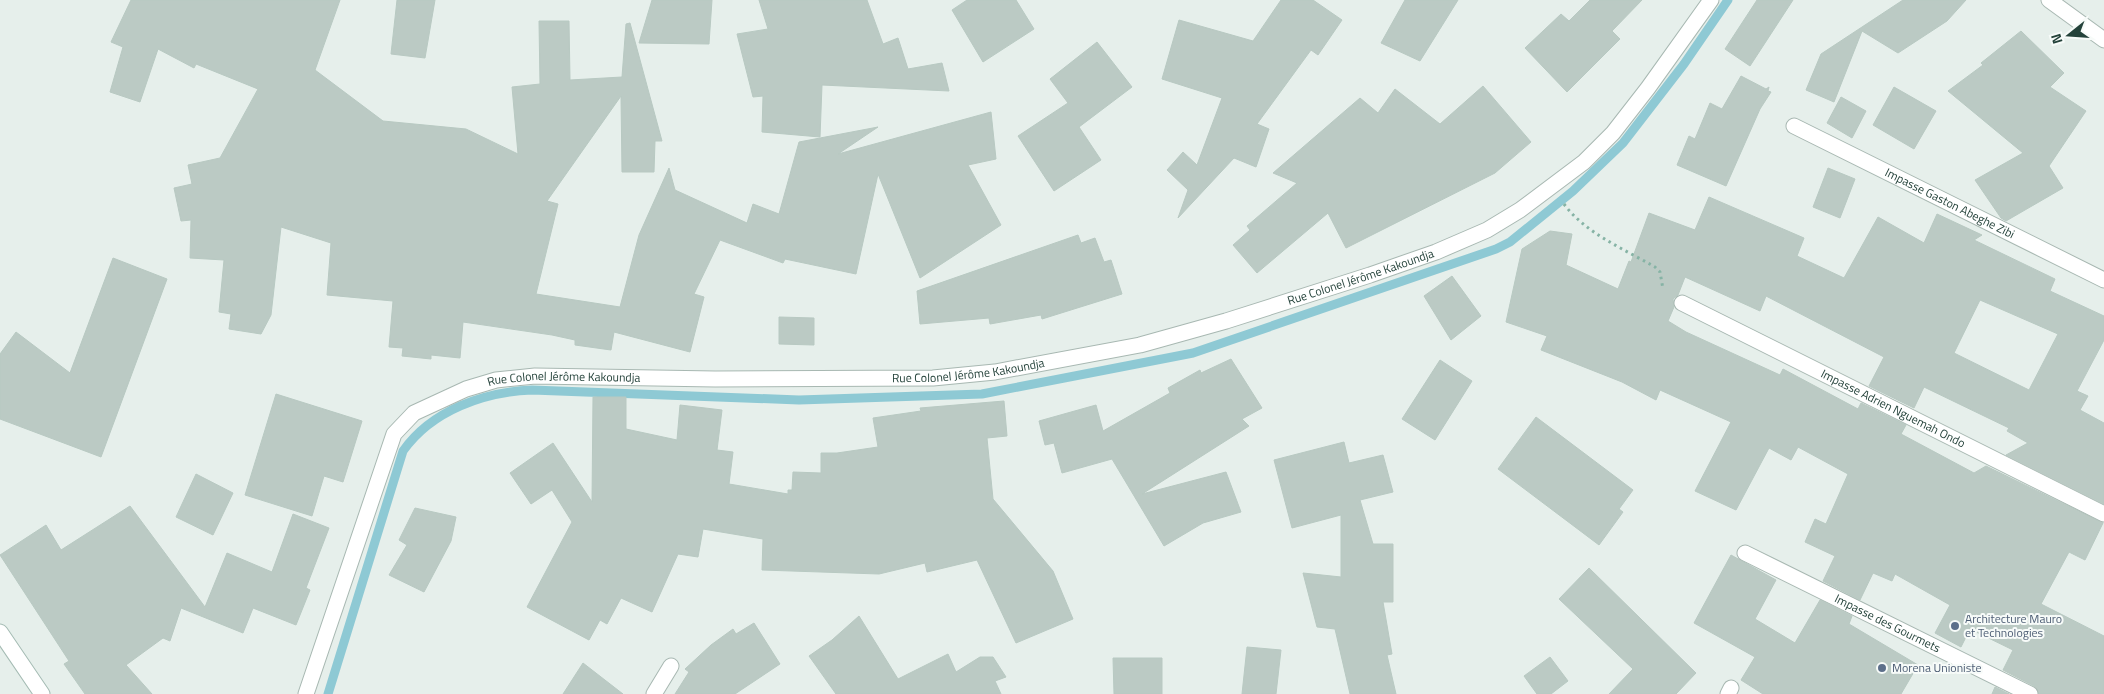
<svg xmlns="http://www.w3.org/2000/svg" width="2104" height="694" viewBox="0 0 2104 694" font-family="'Titillium Web',sans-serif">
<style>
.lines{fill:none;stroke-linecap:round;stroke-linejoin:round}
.stream{stroke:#8ec9d4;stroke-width:9}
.building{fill:#bbcac4;stroke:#b8c9c2;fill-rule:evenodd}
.street-casing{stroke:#a8b8b2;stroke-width:17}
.secondary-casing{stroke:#a4bbb3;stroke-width:17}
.path{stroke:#86b3a5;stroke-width:3;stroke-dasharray:2.5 4;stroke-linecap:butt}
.street{stroke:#fff;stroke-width:15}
.secondary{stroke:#fff;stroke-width:15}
.service-dot{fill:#5c6f8a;stroke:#f7fbf9;stroke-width:2}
.labels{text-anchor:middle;stroke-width:4;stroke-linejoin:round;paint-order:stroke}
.street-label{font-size:12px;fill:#24423a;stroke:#f7fbf9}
.service-label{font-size:12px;fill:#4e5e75;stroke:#f7fbf9;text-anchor:start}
</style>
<rect width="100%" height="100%" fill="#e6efeb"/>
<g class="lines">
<path class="stream" d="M 328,694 L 403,451 C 432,410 484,392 532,390 L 799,400 L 982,394 L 1193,353 L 1496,249 L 1510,242 L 1573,191 L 1623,143 L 1684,64 L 1728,0"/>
</g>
<g class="building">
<path d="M 131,0 L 340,0 L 315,70 L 383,121 L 466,129 L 518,154 L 512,87 L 540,84 L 539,21 L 569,21 L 570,80 L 622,77 L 626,24 L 630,23 L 662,141 L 655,141 L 654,172 L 622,172 L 621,96 L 547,201 L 558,204 L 536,294 L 620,307 L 639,235 L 669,168 L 675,190 L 747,223 L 753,204 L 779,214 L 799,142 L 878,127 L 838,154 L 991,112 L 996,159 L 968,165 L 1001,225 L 920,278 L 878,174 L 856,274 L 785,259 L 783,263 L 720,240 L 694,294 L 704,297 L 690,352 L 614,332 L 611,350 L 575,345 L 575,340 L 552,335 L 463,322 L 460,358 L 431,355 L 431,359 L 402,356 L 403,348 L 389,347 L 393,301 L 327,295 L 331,243 L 281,227 L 271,315 L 261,334 L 229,329 L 231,314 L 219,312 L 224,260 L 190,258 L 191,220 L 181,221 L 174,188 L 192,184 L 188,165 L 220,158 L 258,89 L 196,64 L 194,68 L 158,49 L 140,102 L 110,92 L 123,47 L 111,42 Z"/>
<path d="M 397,0 L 435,0 L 425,58 L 391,54 Z"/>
<path d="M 652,0 L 712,0 L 709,44 L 639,43 Z"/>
<path d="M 759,0 L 867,0 L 883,44 L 898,38 L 908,69 L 942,63 L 949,91 L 822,85 L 820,137 L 762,132 L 763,96 L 753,97 L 737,34 L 768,29 Z"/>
<path d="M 967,0 L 1016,0 L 1034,29 L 983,62 L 952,10 Z"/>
<path d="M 1281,0 L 1313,0 L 1342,20 L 1318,55 L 1311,50 L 1257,124 L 1269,129 L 1256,167 L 1234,158 L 1178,218 L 1188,190 L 1167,170 L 1183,152 L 1197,165 L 1222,98 L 1162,79 L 1179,20 L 1253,41 Z"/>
<path d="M 1405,0 L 1458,0 L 1420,61 L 1381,43 Z"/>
<path d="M 1590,0 L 1642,0 L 1612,31 L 1620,39 L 1567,92 L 1525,48 L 1561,14 L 1569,21 Z"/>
<path d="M 1757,0 L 1793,0 L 1750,66 L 1725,49 Z"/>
<path d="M 1903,0 L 1966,0 L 1947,21 L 1898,53 L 1862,31 L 1834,102 L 1806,90 L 1821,54 Z"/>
<path d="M 2021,31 L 2064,73 L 2050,87 L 2086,111 L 2049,166 L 2063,188 L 2006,221 L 2001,218 L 1975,180 L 2023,153 L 1948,91 L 1983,65 L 1981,63 Z"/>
<path d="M 1097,42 L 1132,87 L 1079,127 L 1101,160 L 1054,191 L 1018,136 L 1068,103 L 1050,79 Z"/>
<path d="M 1741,76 L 1766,89 L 1769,87 L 1768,91 L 1771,92 L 1760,109 L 1726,186 L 1677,165 L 1689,136 L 1695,139 L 1710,103 L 1722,109 Z"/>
<path d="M 1483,86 L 1531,142 L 1495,173 L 1346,248 L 1328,213 L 1257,273 L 1233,245 L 1250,230 L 1247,226 L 1297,183 L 1273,173 L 1360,98 L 1378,113 L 1395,89 L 1440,124 Z"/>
<path d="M 1894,87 L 1936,111 L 1914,149 L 1873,125 Z"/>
<path d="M 1841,97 L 1866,111 L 1852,138 L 1827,123 Z"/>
<path d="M 1828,168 L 1855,179 L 1840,218 L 1813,207 Z"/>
<path d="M 1709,197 L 1804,238 L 1797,256 L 1844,278 L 1878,217 L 1924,243 L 1937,214 L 1982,235 L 1974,240 L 2055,279 L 2050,291 L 2104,316 L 2104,340 L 2077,391 L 2088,396 L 2080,410 L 2104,423 L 2104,504 L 2006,455 L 2028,443 L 2007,431 L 2009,428 L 1924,387 L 1914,408 L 1869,386 L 1884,357 L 1766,296 L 1760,311 L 1685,277 L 1678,295 L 1673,299 L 1674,307 L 1668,321 L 1686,332 L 1780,375 L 1783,369 L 1858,409 L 1861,403 L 1906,425 L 1901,434 L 1974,473 L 1986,466 L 2103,523 L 2085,560 L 2069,552 L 2041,604 L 2104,636 L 2104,694 L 2039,694 L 2034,686 L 2003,670 L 2013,650 L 1970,629 L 1961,647 L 1935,633 L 1950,605 L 1895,574 L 1892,581 L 1873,573 L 1860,600 L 1823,581 L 1835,556 L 1805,542 L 1815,519 L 1826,524 L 1848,474 L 1798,447 L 1791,460 L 1769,448 L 1736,510 L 1695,491 L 1731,422 L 1660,390 L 1656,400 L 1622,382 L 1541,350 L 1547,336 L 1506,322 L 1522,249 L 1550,231 L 1572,234 L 1566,265 L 1618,289 L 1629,261 L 1631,262 L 1649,213 L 1695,230 ZM 1980,300 L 2058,334 L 2029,390 L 1954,353 Z"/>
<path d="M 1078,235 L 1081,243 L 1095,238 L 1104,262 L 1111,260 L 1122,294 L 1042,319 L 1041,315 L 990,324 L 989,318 L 920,324 L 917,291 Z"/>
<path d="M 113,258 L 167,279 L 101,457 L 0,419 L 0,354 L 16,332 L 70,373 Z"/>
<path d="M 1452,276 L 1481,316 L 1451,340 L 1424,296 Z"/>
<path d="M 779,317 L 814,318 L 814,345 L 779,344 Z"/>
<path d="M 1231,359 L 1262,408 L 1242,419 L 1249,426 L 1142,494 L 1226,472 L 1241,512 L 1203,523 L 1164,546 L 1112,459 L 1062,473 L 1054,443 L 1045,445 L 1039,421 L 1096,405 L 1103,431 L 1170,393 L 1168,388 L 1200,370 L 1201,373 Z"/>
<path d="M 1440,360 L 1472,381 L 1435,440 L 1402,419 Z"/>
<path d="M 276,394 L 362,421 L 343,482 L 324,476 L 312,516 L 245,495 Z"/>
<path d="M 593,397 L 626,397 L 626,429 L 677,440 L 680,405 L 722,410 L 717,450 L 733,452 L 729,484 L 788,494 L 788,490 L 792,490 L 793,472 L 821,473 L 821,453 L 837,453 L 878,447 L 873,418 L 921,411 L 920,408 L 1004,401 L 1007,436 L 987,438 L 993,499 L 1053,571 L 1073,619 L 1016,643 L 977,560 L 927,572 L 925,563 L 879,574 L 762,570 L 763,539 L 703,529 L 698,557 L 678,554 L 652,612 L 621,598 L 607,624 L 600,620 L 589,640 L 527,607 L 572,522 L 552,490 L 531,504 L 510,473 L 553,443 L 592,502 Z"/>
<path d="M 1536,417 L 1633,490 L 1619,509 L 1623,512 L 1599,545 L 1498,469 Z"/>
<path d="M 1344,442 L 1349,463 L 1383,455 L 1393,492 L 1360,500 L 1373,544 L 1393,544 L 1393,602 L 1383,602 L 1392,654 L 1387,655 L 1396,694 L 1350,694 L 1335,629 L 1317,627 L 1303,573 L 1341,577 L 1341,515 L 1292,528 L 1274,460 Z"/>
<path d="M 196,474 L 233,493 L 213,535 L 176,517 Z"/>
<path d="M 130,506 L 205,607 L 227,553 L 272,572 L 293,514 L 329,528 L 306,588 L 310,590 L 296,625 L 253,608 L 243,633 L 181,608 L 170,641 L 163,638 L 126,665 L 152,694 L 85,694 L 64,664 L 69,661 L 0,555 L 46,525 L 61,550 Z"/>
<path d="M 415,508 L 456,517 L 451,541 L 424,592 L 389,575 L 407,545 L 399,540 Z"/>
<path d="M 1731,555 L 1776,580 L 1755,619 L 1795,643 L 1820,600 L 1852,616 L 1849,624 L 1918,665 L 1901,694 L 1763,694 L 1741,680 L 1755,657 L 1694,623 Z"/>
<path d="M 1589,568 L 1696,673 L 1676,694 L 1609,694 L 1633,669 L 1559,599 Z"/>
<path d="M 859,616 L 898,679 L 948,654 L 956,672 L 980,657 L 993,657 L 1006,677 L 995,681 L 1001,694 L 836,694 L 809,656 L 832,640 Z"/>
<path d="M 754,623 L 780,664 L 735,694 L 675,694 L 689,672 L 685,669 L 711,645 L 733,629 L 736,634 Z"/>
<path d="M 1247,647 L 1281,650 L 1276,694 L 1242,694 Z"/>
<path d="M 1550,657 L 1568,681 L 1551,694 L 1537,694 L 1524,676 Z"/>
<path d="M 1113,658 L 1162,658 L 1162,694 L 1114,694 Z"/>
<path d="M 583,663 L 623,694 L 563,694 Z"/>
<path d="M 1995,687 L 2009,694 L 1992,694 Z"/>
</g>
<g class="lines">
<g class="street-casing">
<g id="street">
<path d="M 2049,0 L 2104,40"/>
<path id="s1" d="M 1794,126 L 2104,280"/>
<path id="s2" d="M 1682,303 L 2104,514"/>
<path id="s3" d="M 1745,553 L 2030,694"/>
<path id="s4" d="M 306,694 L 394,434 L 414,413 L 466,389 L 496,380 L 535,376 L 715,379 L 933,378 L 995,372 L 1140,345 L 1226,321 L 1370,275 L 1436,252 L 1487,230 L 1520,210 L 1584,162 L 1613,133 L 1648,88 L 1711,0"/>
<path d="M 654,694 L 671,666"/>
<path d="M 1728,694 L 1731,688"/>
</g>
</g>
<g class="secondary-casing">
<path id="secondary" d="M 0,632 L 42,694"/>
</g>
<path class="path" d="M 1564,204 C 1585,233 1624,249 1655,267 L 1660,272 L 1663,289"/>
<use href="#street" class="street"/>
<use href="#secondary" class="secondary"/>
</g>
<g class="service-dot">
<circle cx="1955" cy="626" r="5"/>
<circle cx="1882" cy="668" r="5"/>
</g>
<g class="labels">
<g class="street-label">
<text dy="4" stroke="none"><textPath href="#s1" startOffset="174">Impasse Gaston Abeghe Zibi</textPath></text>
<text dy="4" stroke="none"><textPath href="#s4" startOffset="1270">Rue Colonel Jérôme Kakoundja</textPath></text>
<text dy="4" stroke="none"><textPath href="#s4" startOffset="865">Rue Colonel Jérôme Kakoundja</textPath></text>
<text dy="4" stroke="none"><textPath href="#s4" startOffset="460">Rue Colonel Jérôme Kakoundja</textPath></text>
<text dy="4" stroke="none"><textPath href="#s2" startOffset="236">Impasse Adrien Nguemah Ondo</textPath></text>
<text dy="4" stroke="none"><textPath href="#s3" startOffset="159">Impasse des Gourmets</textPath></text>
</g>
<g class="service-label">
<text x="1965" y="623">Architecture Mauro<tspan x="1965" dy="14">et Technologies</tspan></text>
<text x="1892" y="672">Morena Unioniste</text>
</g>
</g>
<g transform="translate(2069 35) rotate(253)" stroke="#f7fbf9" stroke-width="4" paint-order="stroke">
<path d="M0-4L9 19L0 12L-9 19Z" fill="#24423a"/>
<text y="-8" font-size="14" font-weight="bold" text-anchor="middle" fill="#24423a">N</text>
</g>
</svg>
